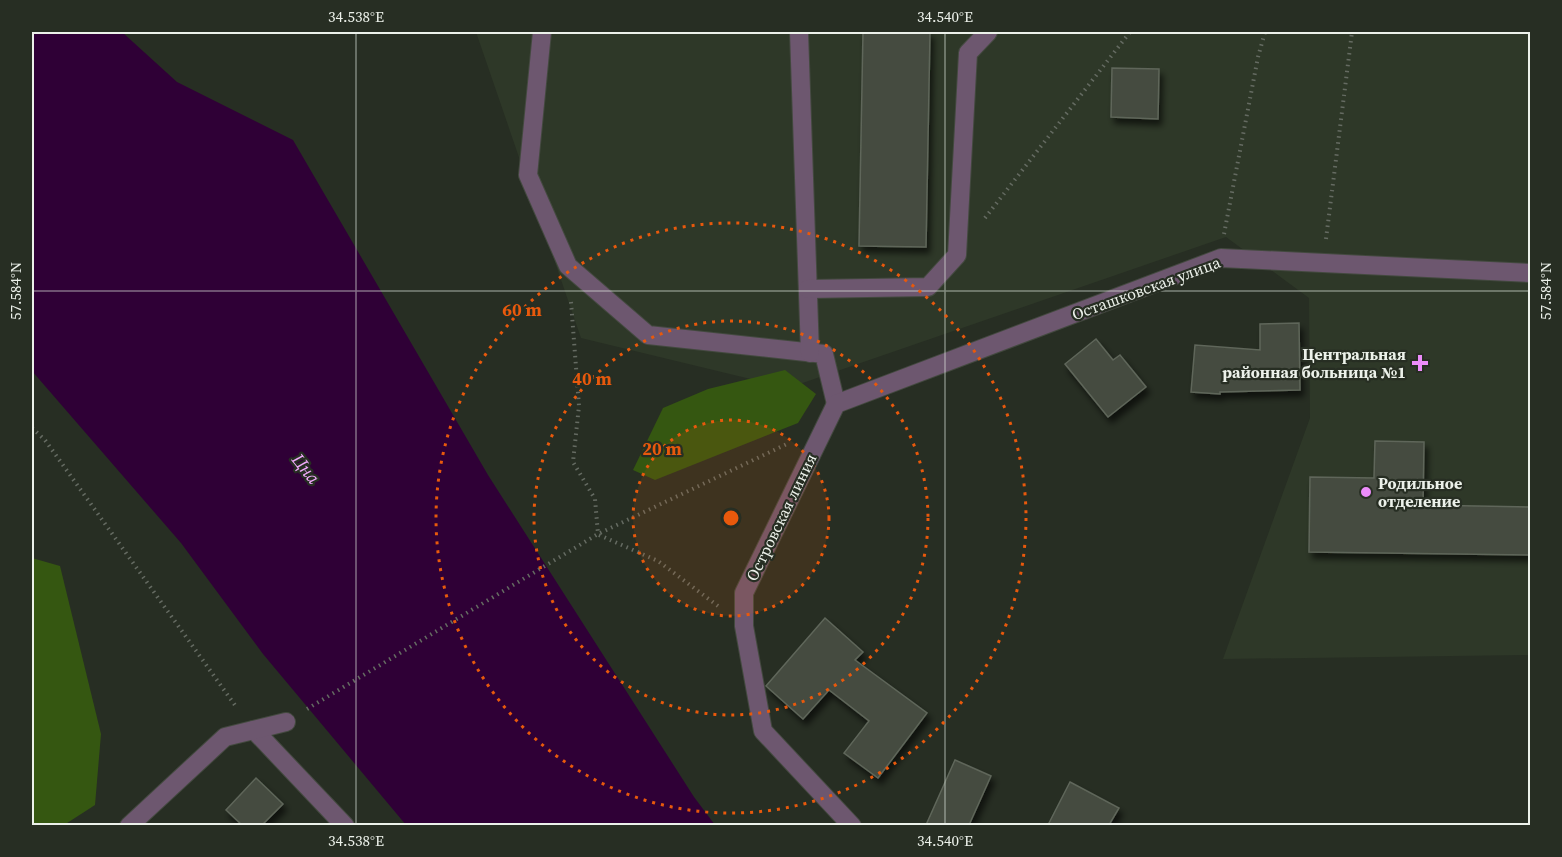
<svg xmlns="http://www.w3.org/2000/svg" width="1562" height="857" viewBox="0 0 1562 857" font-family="'Source Serif 4',serif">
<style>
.built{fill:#2e3828}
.green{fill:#355711}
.water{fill:#2f0036}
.building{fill:#444b3f;stroke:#5f665a;stroke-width:1.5;filter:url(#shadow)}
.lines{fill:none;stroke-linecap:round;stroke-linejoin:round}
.lane-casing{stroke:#43493f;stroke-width:20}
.street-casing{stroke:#43493f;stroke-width:20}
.path{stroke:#656b62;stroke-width:4;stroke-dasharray:1.5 4.5;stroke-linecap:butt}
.lane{stroke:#6d576f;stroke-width:18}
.street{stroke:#6d576f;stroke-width:18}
.ticks{fill:none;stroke:#ecf1ea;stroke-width:1.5;stroke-opacity:0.45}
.ring{fill:none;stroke:#e8590c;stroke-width:3;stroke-dasharray:3 6}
.poi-dot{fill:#ec8cfa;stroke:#272e23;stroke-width:2}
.labels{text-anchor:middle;stroke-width:4.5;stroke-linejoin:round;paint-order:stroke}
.street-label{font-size:16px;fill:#ecf1ea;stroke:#272e23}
.poi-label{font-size:16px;font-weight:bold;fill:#ecf1ea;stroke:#272e23;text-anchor:end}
.water-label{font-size:18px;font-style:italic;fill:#f1a9fb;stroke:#272e23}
.centre{fill:#e8590c;stroke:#272e23;stroke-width:3}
.ring-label{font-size:18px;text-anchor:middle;font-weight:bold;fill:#e8590c;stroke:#272e23;stroke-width:4.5;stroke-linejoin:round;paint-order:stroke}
.neatline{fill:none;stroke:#ecf1ea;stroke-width:2}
.ticks-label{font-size:15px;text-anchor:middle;fill:#ecf1ea}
</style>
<defs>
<filter id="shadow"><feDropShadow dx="3.5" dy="6" stdDeviation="3" flood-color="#0009"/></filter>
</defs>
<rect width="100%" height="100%" fill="#272e23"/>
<path class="built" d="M 476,32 L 1530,32 L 1530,655 L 1223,659 L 1310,418 L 1309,298 L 1226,237 L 788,388 L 581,338 Z"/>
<g class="green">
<path d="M 785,370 L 816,394 L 798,423 L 655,480 L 633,470 L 663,408 L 708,389 Z"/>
<path d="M 32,558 L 60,566 L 101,734 L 95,805 L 64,825 L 32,825 Z"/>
</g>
<path class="water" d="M 32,32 L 122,32 L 177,82 L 293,140 L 488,475 L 694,797 L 715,825 L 406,825 L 263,654 L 181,543 L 32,371 Z"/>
<g class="building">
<path d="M 863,32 L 930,32 L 926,247 L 859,246 Z"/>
<path d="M 1112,68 L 1159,69 L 1158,119 L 1111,117 Z"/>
<path d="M 1299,323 L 1300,390 L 1220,392 L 1220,394 L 1191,392 L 1195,345 L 1260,350 L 1260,324 Z"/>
<path d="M 1096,339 L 1113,360 L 1120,355 L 1146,387 L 1108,417 L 1065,364 Z"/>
<path d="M 1375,441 L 1424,442 L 1423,505 L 1530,507 L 1530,555 L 1309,552 L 1310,477 L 1374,478 Z"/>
<path d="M 825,618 L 863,652 L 855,660 L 927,713 L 878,778 L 844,753 L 869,721 L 829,690 L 803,719 L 766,686 Z"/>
<path d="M 955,760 L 991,776 L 969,825 L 926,825 Z"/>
<path d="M 256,778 L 283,804 L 262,825 L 242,825 L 226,810 Z"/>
<path d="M 1070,782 L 1119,808 L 1109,825 L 1048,825 Z"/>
</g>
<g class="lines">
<g class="lane-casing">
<g id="lane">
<path d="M 542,32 L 528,175 L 568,266 L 648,335 L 824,354 L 836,404"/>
<path d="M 799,32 L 810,353"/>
<path d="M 808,289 L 928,287 L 957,255 L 968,53 L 988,32"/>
</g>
</g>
<g class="street-casing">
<g id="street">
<path d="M 254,730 L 345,826"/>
<path d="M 129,826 L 225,737 L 286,722"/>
<path d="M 852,826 L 763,731 L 744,626 L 744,593 L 836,404 L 1221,258 L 1530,273"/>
</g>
</g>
<g class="path">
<path d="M 985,218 L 1130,32"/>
<path d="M 1224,234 L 1258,57 L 1265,32"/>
<path d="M 1326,239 L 1352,32"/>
<path d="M 571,302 L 579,406 L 573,462 L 595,499 L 598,534"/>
<path d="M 32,428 L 45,440 L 237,708"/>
<path d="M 599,535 L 658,561 L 718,606"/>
<path d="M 307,709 L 598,534 L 789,443"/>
</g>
<use href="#lane" class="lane"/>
<use href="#street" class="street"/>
</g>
<path class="ticks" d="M 356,32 L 356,826M 945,32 L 945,826M 32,291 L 1530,291"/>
<circle cx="731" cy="518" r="98" fill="#e8590c" fill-opacity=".12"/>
<g class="ring">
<circle cx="731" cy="518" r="98"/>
<circle cx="731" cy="518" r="197"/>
<circle cx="731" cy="518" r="295"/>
</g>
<g class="poi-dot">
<path d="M1417 354h6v6h6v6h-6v6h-6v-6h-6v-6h6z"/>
<circle cx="1366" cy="492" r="6"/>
</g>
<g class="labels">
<g class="street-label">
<text transform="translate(1146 288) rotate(-20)" y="6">Осташковская улица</text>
<text transform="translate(781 517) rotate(-64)" y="6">Островская линия</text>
</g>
<g class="poi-label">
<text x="1406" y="360">Центральная<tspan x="1406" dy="18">районная больница №1</tspan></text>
<text x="1378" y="489" text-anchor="start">Родильное<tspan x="1378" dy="18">отделение</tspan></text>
</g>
<g class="water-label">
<text transform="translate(306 469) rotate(51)" y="6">Цна</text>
</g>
</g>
<circle cx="731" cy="518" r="9" class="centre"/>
<g class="ring-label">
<text x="522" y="316">60 m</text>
<text x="592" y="385">40 m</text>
<text x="662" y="455">20 m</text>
</g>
<rect width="1562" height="857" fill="none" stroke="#272e23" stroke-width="66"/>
<rect x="33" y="33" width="1496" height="791" class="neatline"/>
<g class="ticks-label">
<text x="356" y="22">34.538°E</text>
<text x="945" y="22">34.540°E</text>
<text transform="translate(16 291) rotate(-90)" y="5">57.584°N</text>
<text transform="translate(1546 291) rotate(-90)" y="5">57.584°N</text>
<text x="356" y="846">34.538°E</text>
<text x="945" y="846">34.540°E</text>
</g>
</svg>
